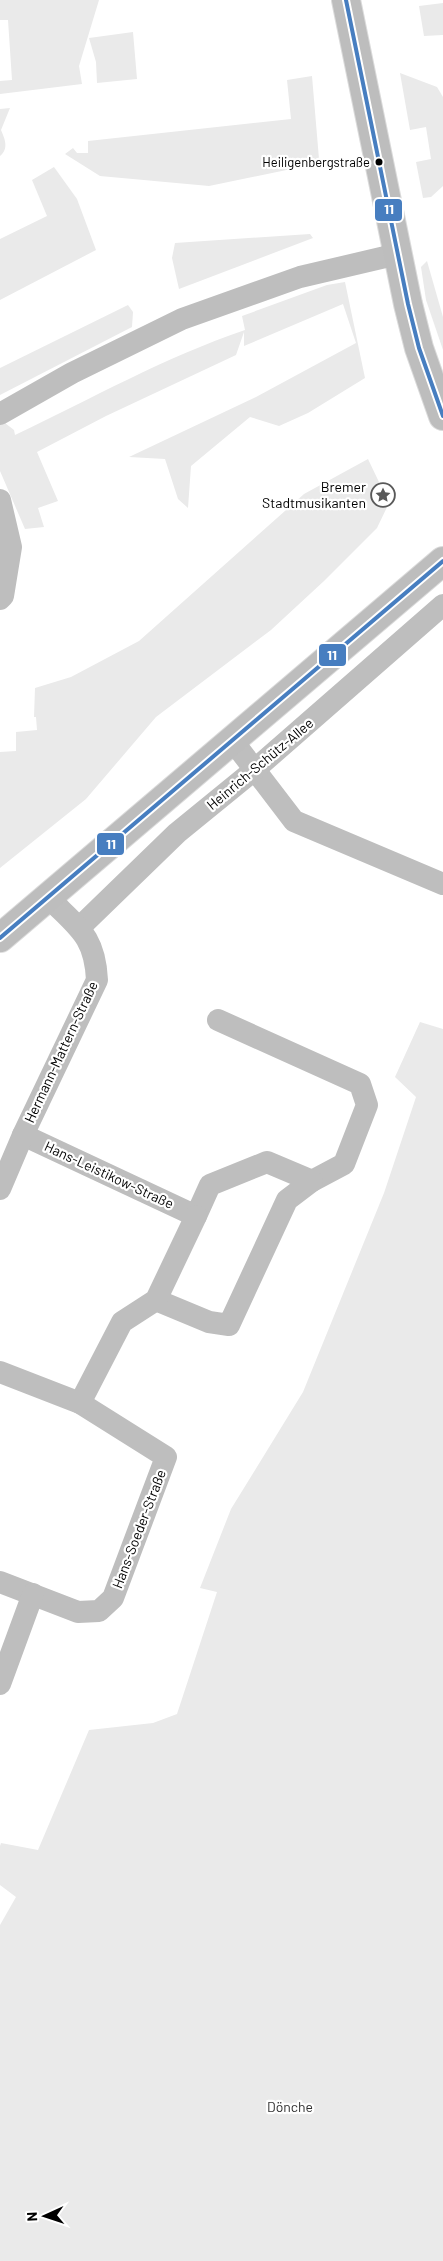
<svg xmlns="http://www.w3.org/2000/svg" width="443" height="2261" viewBox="0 0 443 2261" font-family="Barlow,sans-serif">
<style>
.green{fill:#eaeaea}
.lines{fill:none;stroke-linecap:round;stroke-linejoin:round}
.major-casing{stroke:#dbdbdb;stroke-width:30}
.minor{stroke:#bebebe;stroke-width:22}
.major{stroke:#bdbdbd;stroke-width:28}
.bus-1-casing{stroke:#fff;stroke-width:8}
.bus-1{stroke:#477ec0;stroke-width:4}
.bus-dot{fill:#000;stroke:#fff;stroke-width:2}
.labels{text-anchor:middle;stroke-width:4.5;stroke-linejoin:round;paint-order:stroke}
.bus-label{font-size:13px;fill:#000;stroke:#fff;text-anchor:end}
.poi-label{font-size:14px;fill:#000;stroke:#fff;text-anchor:end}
.street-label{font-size:14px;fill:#000;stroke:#fff}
.park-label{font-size:14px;fill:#2f2f2f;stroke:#fff}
.line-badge{stroke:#fff;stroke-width:2}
.badge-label{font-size:14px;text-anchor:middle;font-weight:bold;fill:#fff}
</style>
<rect width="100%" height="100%" fill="#fff"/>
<g class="green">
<path d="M 0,0 L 99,0 L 79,66 L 82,84 L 0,94 L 0,81 L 12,80 L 8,20 L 0,20 Z"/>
<path d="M 443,3 L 443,35 L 424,36 L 419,6 Z"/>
<path d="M 133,32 L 137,79 L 97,83 L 96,62 L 89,38 Z"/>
<path d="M 400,73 L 437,87 L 443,97 L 443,186 L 431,197 L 423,198 L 416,162 L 431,159 L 426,127 L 410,130 Z"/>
<path d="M 312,76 L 319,159 L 301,167 L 209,186 L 100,176 L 65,154 L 73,148 L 77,153 L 88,153 L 88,141 L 291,119 L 287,80 Z"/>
<path d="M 10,108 L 1,130 C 5,139 9,149 0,156 L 0,109 Z"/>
<path d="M 54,167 L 77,199 L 96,250 L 0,300 L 0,239 L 47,216 L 32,180 Z"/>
<path d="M 310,234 L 313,238 L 179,289 L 172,258 L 175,243 Z"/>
<path d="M 427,261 L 443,317 L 443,350 L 426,300 L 421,267 Z"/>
<path d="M 345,282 L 365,378 L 308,413 L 279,426 L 250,417 L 191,466 L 188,508 L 178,499 L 165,459 L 129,457 L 256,397 L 356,343 L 343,304 L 244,346 L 244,332 L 236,355 L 106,416 L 37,452 L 58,501 L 38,508 L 44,527 L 25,529 L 0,471 L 0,424 L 5,423 L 14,430 L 15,435 C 91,399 165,357 245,330 L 242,316 L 327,285 Z"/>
<path d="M 128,305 L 133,312 L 132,327 L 0,395 L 0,368 Z"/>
<path d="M 368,459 L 389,503 L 377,528 L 324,581 L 271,630 L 156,717 L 86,799 L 0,868 L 0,752 L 16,751 L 16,732 L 37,730 L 36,717 L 34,717 L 35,688 L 71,677 L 139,641 L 304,494 Z"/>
<path d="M 420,1022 L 443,1029 L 443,2261 L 0,2261 L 0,1925 L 16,1897 L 0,1885 L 0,1846 L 1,1843 L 38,1850 L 89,1730 L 153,1723 L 177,1714 L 217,1592 L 200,1588 L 231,1509 L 303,1392 L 384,1193 L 416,1097 L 395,1077 Z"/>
</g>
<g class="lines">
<g class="major-casing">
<g id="major">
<path d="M 346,0 L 408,304 L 419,348 L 443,416"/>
<path d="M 0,938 L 443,561"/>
</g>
</g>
<g class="minor">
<path d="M 0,414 L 72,373 L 182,319 L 300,277 L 398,254"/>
<path d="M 0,500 L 11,547 L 3,596 L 0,599"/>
<path d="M 232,740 L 294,821 L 443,884"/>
<path d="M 80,927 L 177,833 L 253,771 L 443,605"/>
<path d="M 218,1020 L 360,1084 L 367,1105 L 344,1164 L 312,1181"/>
<path d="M 23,1135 L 196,1216 L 210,1185 L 267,1162 L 312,1181 L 287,1200 L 229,1325 L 209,1322 L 156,1300"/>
<path d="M 0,1189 L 23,1135 L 97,980 C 95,935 77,927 48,897"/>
<path d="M 0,1372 L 80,1403 L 166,1457 L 113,1598 L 99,1611 L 78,1612 L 0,1582"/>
<path d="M 80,1403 L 122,1322 L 156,1300 L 196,1216"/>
<path d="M 0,1684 L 33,1594"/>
</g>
<use href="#major" class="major"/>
<g class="bus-1-casing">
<g id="bus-1">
<path d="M 346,0 L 408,304 L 419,348 L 443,416"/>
<path d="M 0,938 L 443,561"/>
</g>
</g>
<use href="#bus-1" class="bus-1"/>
</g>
<defs>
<g id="sight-ring" transform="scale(1.25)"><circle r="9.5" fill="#fff" stroke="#595959" stroke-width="1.5"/><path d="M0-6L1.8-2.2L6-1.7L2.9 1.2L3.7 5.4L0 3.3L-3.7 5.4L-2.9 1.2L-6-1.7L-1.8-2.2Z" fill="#595959"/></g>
</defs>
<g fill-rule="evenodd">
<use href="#sight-ring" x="383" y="495"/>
</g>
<circle class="bus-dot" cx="379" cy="162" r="4.5"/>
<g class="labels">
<g class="bus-label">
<text x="370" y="167">Heiligenbergstraße</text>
</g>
<g class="poi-label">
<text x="366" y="492">Bremer<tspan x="366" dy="16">Stadtmusikanten</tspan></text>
</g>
<g class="street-label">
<text transform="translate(260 764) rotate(-40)" y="5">Heinrich-Schütz-Allee</text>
<text transform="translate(61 1052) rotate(-65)" y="5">Hermann-Mattern-Straße</text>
<text transform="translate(109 1175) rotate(25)" y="5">Hans-Leistikow-Straße</text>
<text transform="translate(139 1529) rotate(-69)" y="5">Hans-Soeder-Straße</text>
</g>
<g class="park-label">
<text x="290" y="2112">Dönche</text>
</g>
</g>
<g class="line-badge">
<rect x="374" y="198" width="29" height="24" rx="5" fill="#477ec0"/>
<rect x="318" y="643" width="29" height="24" rx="5" fill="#477ec0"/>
<rect x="96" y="832" width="29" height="24" rx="5" fill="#477ec0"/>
</g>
<g class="badge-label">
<text x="389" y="214">11</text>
<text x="332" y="660">11</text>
<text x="111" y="849">11</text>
</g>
<g transform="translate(45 2216) rotate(267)" stroke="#ffffff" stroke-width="4" paint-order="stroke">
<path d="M0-4L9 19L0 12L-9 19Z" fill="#000000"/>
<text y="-8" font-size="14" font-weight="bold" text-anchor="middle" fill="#000000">N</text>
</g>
</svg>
